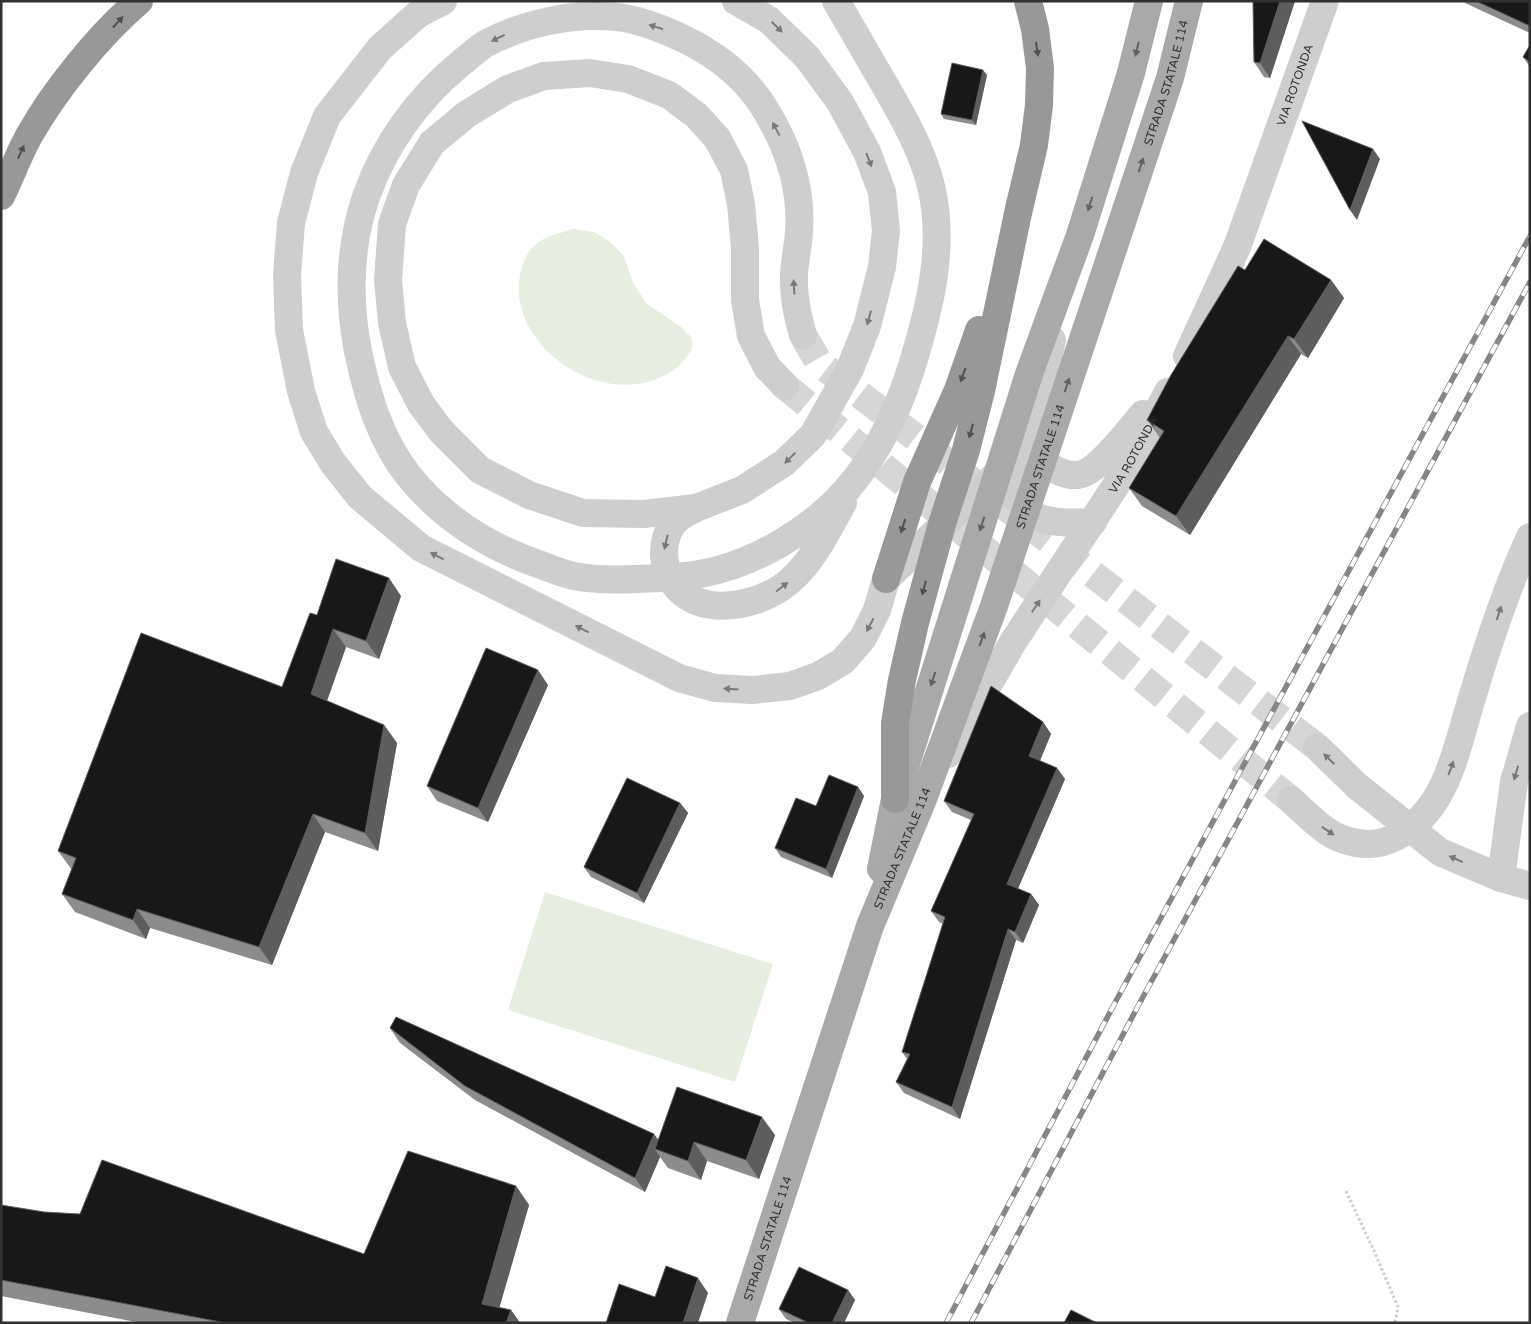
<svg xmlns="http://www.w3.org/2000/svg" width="1531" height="1324" viewBox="0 0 1531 1324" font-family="'Varela Round',sans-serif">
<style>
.green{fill:#e6eee0}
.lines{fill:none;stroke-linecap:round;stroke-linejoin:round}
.minor-tunnel{stroke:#d6d6d6;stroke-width:28;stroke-dasharray:28 14;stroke-linecap:butt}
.path{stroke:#cecece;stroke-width:3;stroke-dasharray:2.5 2.5;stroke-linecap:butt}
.minor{stroke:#cecece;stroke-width:28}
.major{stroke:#a9a9a9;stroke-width:28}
.highway{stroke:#989898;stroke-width:28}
.rail-casing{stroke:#868686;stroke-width:5.5}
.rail{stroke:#fff;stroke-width:4;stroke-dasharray:11;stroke-linecap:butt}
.wall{fill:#8c8c8c}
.shaded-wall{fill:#5d5d5d}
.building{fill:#181818;stroke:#5d5d5d}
.oneway{fill:#505050}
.oneway2{fill:#787878}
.oneway3{fill:#616161}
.labels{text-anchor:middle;stroke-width:5;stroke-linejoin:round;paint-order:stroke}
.street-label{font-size:12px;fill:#313131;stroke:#fff}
</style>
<rect width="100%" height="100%" fill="#fff"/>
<g class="green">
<path d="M 573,229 L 594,232 L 609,241 L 624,256 L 633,283 L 647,304 L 681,327 L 692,338 L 692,349 C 688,355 683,362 678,367 C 626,408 546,373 524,316 C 519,303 517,289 520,275 C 522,265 526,253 535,245 C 544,236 561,233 573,229 Z"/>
<path d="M 545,892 L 773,964 L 735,1082 L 508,1010 Z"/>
</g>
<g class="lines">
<g class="minor-tunnel">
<path d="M 803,335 L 819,363 L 1317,747"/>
<path d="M 785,386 L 1291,800"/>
</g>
<path class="path" d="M 1346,1191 L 1374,1251 L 1398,1307 L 1395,1323"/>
<g class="minor">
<path d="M 443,1 L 418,14 L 380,48 L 327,116 L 304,173 L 291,223 L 287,275 L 289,330 L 301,391 L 314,432 L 333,463 L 360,497 L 421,548 L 679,678 L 715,688 L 752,690 L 790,686 L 818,676 L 843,661 L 863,638 L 877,610 L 886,579 L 998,473"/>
<path d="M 736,1 L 769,20 L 807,57 L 840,102 L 867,152 L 882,192 L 886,231 L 882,267 L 867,326 L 850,369 L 813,435 L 784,463 L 742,490 L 696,508 L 644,514 L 583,513 L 529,495 L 480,470 L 441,431 L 421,404 L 402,367 L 392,323 L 388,280 L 392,224 L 406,185 L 432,143 L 467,114 L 508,89 L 544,76 L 590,73 L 628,79 L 669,95 L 696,115 L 717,138 L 734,170 L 741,204 L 745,248 L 745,300 L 751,336 L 767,367 L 785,386"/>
<path d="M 803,335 C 797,315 793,295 794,274 C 795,260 798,246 799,232 C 802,189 790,151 768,114 C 749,80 719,56 684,39 C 663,29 639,19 616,17 C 571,13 524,23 485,44 C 477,49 469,57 461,63 C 418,98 384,145 366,197 C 349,246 348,301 358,351 C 367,395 380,439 408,475 C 443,519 492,549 544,566 C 554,570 564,574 574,576 C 594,580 615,580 636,579 C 663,578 692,577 718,570 C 761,558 802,534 834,503 C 872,466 895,419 911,369 C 929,311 946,247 931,186 C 922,149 902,115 883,82 C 867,55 852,28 836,1"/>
<path d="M 1052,340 L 1043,377 L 1014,467 L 1012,493 C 1016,498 1020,504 1025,509 C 1042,525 1071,523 1093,522"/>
<path id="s1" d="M 1187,356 L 1237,247 L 1325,1"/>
<path d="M 1042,461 C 1053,469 1064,476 1078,475 C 1098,473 1130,429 1143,414"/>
<path d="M 696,508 C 688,512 677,517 672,525 C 658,547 663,578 684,594 C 714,617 767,603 792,579 C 815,558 828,529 843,503"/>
<path d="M 1317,747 L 1357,786 L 1440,852 L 1501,878 L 1530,886"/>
<path id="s2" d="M 948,754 L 1013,642 L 1126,470 L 1168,392"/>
<path d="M 1291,800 C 1305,812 1324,833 1342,839 C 1361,846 1379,846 1396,837 C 1448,810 1456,748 1472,698 C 1488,644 1506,589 1530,537"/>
<path d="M 1501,878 L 1514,782 L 1530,726"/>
</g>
<g class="major">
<path d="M 881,869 L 895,799 L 1029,374 L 1080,235 L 1131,73 L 1149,1"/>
<path id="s3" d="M 740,1323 L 870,926 L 923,799 L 994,606 L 1170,78 L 1189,1"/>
</g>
<g class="highway">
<path d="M 1,196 C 11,176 19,153 30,134 C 55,90 100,34 139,1"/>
<path d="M 886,579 L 917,482 L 958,390 L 979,330"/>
<path d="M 895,799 L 895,723 L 902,680 L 915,623 L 942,524 L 966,450 L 981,391 L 1018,213 L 1034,145 L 1039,105 L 1040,68 L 1035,29 L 1028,1"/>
</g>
<g class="rail-casing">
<g id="rail">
<path d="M 946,1323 L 1117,999 L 1530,236"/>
<path d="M 971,1323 L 1137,1008 L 1530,282"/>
</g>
</g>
<use href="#rail" class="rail"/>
</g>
<g class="wall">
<path d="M 1253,1 L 1295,1 L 1270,78 L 1264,77 L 1254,62 Z"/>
<path d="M 1464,1 L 1530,1 L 1530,33 L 1465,3 Z"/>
<path d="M 1530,45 L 1530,67 L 1523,57 Z"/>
<path d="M 987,75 L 976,125 L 944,119 L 941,114 Z"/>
<path d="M 1245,270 L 1331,280 L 1344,298 L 1308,358 L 1301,354 L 1190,535 L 1142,506 L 1129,488 L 1160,438 L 1147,420 Z"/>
<path d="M 401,596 L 379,659 L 346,647 L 327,701 L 384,725 L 397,743 L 378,851 L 325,832 L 272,965 L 150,928 L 146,939 L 75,912 L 62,894 L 72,870 L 58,851 L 282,687 L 317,615 Z"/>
<path d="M 548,685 L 488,822 L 437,801 L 427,786 Z"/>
<path d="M 1043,722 L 1051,734 L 1040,761 L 1057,768 L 1065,779 L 1018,889 L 1031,894 L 1039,905 L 1023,943 L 1016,940 L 960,1119 L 904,1093 L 896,1082 L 907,1059 L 902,1052 L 943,924 L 939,922 L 931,911 L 971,820 L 952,812 L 944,801 Z"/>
<path d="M 858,787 L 864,796 L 832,878 L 781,857 L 775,848 L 816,806 Z"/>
<path d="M 680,803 L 688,813 L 644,903 L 591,877 L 584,867 Z"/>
<path d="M 390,1028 L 654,1134 L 658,1140 L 775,1135 L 759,1179 L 707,1161 L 701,1180 L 668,1168 L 660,1157 L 645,1192 L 475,1100 L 400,1043 Z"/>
<path d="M 516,1186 L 529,1205 L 499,1307 L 511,1310 L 520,1323 L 141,1323 L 1,1296 L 1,1205 L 44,1212 L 364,1254 Z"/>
<path d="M 848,1290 L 855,1300 L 844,1323 L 795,1323 L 786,1319 L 779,1309 Z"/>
</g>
<g class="shaded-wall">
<path d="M 1280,1 L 1295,1 L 1270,78 L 1260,63 Z"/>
<path d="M 983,70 L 987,75 L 976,125 L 972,120 Z"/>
<path d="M 1373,149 L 1380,159 L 1357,220 L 1350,210 Z"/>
<path d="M 1331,280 L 1344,298 L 1308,358 L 1294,339 Z"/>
<path d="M 1288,336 L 1301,354 L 1190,535 L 1176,516 Z"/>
<path d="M 389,578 L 401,596 L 379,659 L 366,641 Z"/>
<path d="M 333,629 L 346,647 L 323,712 L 311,694 Z"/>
<path d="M 538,670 L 548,685 L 488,822 L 478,808 Z"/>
<path d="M 1043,722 L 1051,734 L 1037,767 L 1029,756 Z"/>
<path d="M 384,725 L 397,743 L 378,851 L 365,833 Z"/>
<path d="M 1057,768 L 1065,779 L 1015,895 L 1007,884 Z"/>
<path d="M 858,787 L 864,796 L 832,878 L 826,869 Z"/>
<path d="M 680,803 L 688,813 L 644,903 L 637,893 Z"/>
<path d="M 313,814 L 325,832 L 272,965 L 259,947 Z"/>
<path d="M 1031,894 L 1039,905 L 1023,943 L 1015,932 Z"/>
<path d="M 137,909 L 150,928 L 146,939 L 133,920 Z"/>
<path d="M 1008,929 L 1016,940 L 960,1119 L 952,1107 Z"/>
<path d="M 762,1117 L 775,1135 L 759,1179 L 746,1160 Z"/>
<path d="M 654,1134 L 664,1148 L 655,1149 L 660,1157 L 645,1192 L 635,1178 Z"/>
<path d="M 694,1142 L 707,1161 L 701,1180 L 688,1161 Z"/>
<path d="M 516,1186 L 529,1205 L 495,1323 L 482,1304 Z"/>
<path d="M 698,1278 L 708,1293 L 698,1323 L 683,1323 Z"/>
<path d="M 848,1290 L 855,1300 L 844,1323 L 832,1323 Z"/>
<path d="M 511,1310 L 520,1323 L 506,1323 Z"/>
</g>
<g class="building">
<path d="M 1253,1 L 1280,1 L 1260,63 L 1254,62 Z"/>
<path d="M 1476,1 L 1530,1 L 1530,26 Z"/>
<path d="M 1530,45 L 1530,62 L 1523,57 Z"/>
<path d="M 952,63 L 983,70 L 972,120 L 941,114 Z"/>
<path d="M 1302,121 L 1373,149 L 1350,210 Z"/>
<path d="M 1264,239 L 1331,280 L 1294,339 L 1288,336 L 1176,516 L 1129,488 L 1164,431 L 1147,420 L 1171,375 L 1238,266 L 1245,270 Z"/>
<path d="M 336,559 L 389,578 L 366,641 L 333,629 L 311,694 L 384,725 L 365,833 L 313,814 L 259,947 L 137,909 L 133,920 L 62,894 L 76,858 L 58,851 L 141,633 L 282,687 L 310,613 L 317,615 Z"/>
<path d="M 486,648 L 538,670 L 478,808 L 427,786 Z"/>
<path d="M 991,686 L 1043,722 L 1029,756 L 1057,768 L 1007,884 L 1031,894 L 1015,932 L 1008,929 L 952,1107 L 896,1082 L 910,1054 L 902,1052 L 945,917 L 931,911 L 974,814 L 944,801 Z"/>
<path d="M 829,775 L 858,787 L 826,869 L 775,848 L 796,798 L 816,806 Z"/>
<path d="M 627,778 L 680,803 L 637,893 L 584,867 Z"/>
<path d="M 396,1017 L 654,1134 L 635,1178 L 465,1086 L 390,1028 Z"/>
<path d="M 677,1087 L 762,1117 L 746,1160 L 694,1142 L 688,1161 L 655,1149 Z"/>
<path d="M 408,1151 L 516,1186 L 482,1304 L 511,1310 L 506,1323 L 226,1323 L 1,1280 L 1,1205 L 44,1212 L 80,1214 L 102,1160 L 364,1254 Z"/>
<path d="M 666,1266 L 698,1278 L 683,1323 L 606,1323 L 619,1284 L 655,1297 Z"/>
<path d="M 799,1267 L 848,1290 L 832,1323 L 809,1323 L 779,1309 Z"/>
<path d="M 1071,1310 L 1097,1323 L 1064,1323 Z"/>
</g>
<defs><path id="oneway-solid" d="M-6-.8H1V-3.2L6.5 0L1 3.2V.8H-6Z" transform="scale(1.25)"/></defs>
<g class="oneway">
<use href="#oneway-solid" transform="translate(118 22) rotate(-47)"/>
<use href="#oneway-solid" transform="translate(1037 49) rotate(82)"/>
<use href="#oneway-solid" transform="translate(21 152) rotate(-66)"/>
<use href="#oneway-solid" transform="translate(963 375) rotate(110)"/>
<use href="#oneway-solid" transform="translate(971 431) rotate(105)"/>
<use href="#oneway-solid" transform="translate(903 526) rotate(108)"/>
<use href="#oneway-solid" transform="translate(924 588) rotate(105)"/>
</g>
<g class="oneway2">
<use href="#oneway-solid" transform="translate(656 27) rotate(-162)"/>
<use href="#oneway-solid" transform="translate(777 27) rotate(44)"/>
<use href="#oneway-solid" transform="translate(498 38) rotate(155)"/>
<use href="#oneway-solid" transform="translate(776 129) rotate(-118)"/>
<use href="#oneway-solid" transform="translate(869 160) rotate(69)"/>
<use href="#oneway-solid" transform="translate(794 287) rotate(-93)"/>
<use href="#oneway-solid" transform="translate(869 318) rotate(105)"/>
<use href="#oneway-solid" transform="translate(790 458) rotate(136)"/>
<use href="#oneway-solid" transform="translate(666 542) rotate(103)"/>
<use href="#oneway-solid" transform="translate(437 556) rotate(-153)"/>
<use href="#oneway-solid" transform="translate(782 587) rotate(-37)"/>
<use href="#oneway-solid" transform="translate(1036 606) rotate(-56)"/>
<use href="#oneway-solid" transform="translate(1499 613) rotate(-72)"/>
<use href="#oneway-solid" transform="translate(870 625) rotate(118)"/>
<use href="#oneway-solid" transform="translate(582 629) rotate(-153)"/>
<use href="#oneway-solid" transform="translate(731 689) rotate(-177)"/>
<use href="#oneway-solid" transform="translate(1329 759) rotate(-136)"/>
<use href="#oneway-solid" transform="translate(1451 768) rotate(-70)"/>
<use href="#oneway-solid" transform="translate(1516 773) rotate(106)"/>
<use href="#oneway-solid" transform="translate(1328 831) rotate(34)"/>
<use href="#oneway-solid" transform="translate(1456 859) rotate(-156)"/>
</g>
<g class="oneway3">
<use href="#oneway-solid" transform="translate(1137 49) rotate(104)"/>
<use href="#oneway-solid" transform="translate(1141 165) rotate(-72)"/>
<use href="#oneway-solid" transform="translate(1090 204) rotate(107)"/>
<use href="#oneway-solid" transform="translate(1067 385) rotate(-72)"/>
<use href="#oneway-solid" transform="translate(982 524) rotate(108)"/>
<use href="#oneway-solid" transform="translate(982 639) rotate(-70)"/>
<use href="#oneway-solid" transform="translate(933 679) rotate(108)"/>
</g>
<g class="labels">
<g class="street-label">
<text dy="4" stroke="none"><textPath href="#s3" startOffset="1312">STRADA STATALE 114</textPath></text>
<text dy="4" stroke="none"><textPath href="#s1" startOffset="292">VIA ROTONDA</textPath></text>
<text dy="4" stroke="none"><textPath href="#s2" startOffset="352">VIA ROTONDA</textPath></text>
<text dy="4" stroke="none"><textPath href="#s3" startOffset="908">STRADA STATALE 114</textPath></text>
<text dy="4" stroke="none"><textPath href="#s3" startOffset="502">STRADA STATALE 114</textPath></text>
<text dy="4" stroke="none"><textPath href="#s3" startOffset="89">STRADA STATALE 114</textPath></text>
</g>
</g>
<rect width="1531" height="1324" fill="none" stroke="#313131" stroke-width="5"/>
</svg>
